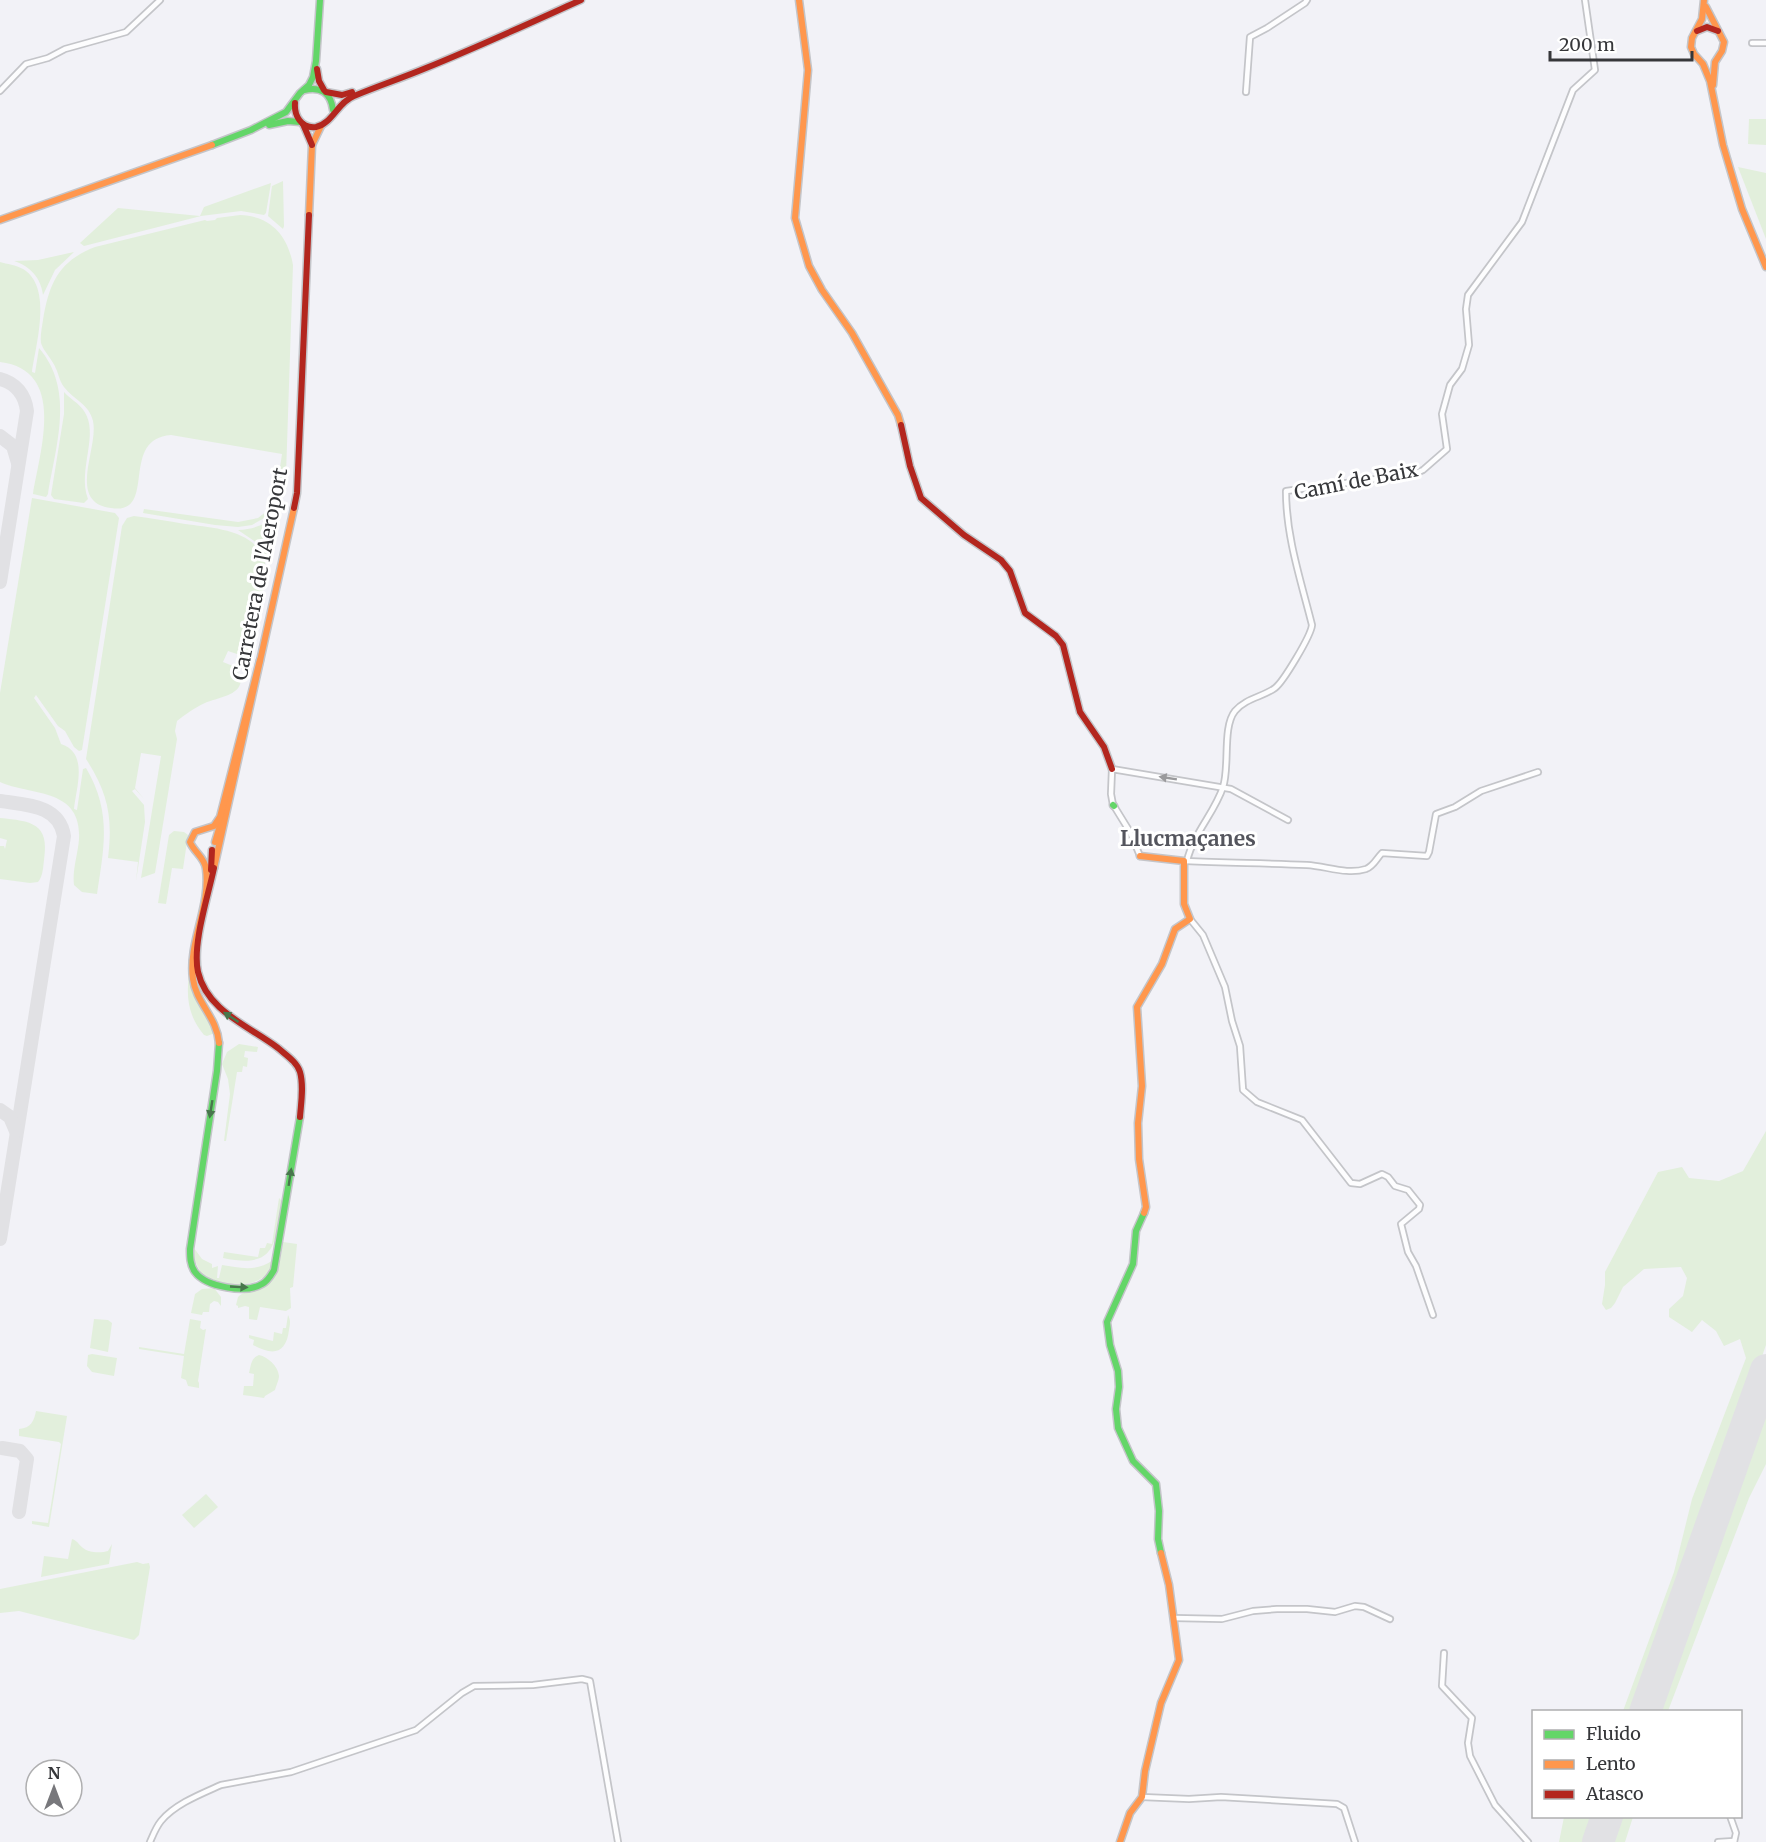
<svg xmlns="http://www.w3.org/2000/svg" width="1766" height="1842" viewBox="0 0 1766 1842" font-family="Merriweather,serif">
<style>
.green{fill:#e2efdc}
.lines{fill:none;stroke-linecap:round;stroke-linejoin:round}
.taxiway{stroke:#e1e1e4;stroke-width:14}
.runway{stroke:#e1e1e4;stroke-width:32}
.street-casing{stroke:#c4c5c9;stroke-width:8}
.fast-casing{stroke:#c4c5c9;stroke-width:9}
.slow-casing{stroke:#c4c5c9;stroke-width:9}
.jam-casing{stroke:#c4c5c9;stroke-width:9}
.street{stroke:#fdfdfe;stroke-width:4.5}
.fast{stroke:#63d668;stroke-width:6}
.slow{stroke:#ff974d;stroke-width:6}
.jam{stroke:#b3261e;stroke-width:6}
.oneway{fill:#9a9a9c}
.oneway2{fill:#48774c}
.labels{text-anchor:middle;stroke-width:6;stroke-linejoin:round;paint-order:stroke}
.street-label{font-size:20px;fill:#36373a;stroke:#fff}
.neighbourhood-label{font-size:21px;font-weight:bold;fill:#54555d;stroke:#fff}
</style>
<rect width="100%" height="100%" fill="#f2f2f7"/>
<g class="green">
<path d="M 1749,119 L 1766,119 L 1766,145 L 1748,144 Z"/>
<path d="M 1738,167 L 1766,173 L 1766,239 Z"/>
<path d="M 283,181 L 284,226 L 283,229 L 268,216 L 272,186 Z"/>
<path d="M 271,183 L 266,213 L 264,215 L 241,211 L 201,216 L 84,246 L 80,243 L 118,208 L 200,216 L 204,207 Z"/>
<path d="M 240,215 C 271,216 288,236 293,265 L 286,475 L 283,486 L 284,493 L 275,508 L 266,517 L 252,525 L 238,527 L 215,525 L 143,513 L 144,509 L 238,522 L 258,518 L 267,511 L 275,501 L 282,454 L 171,435 C 118,439 159,516 111,508 C 66,502 99,448 93,421 C 89,404 74,400 64,387 C 60,382 59,376 57,371 C 54,363 49,357 45,351 C 43,348 42,346 41,343 C 40,336 42,327 43,320 C 49,283 59,261 95,247 L 205,220 L 207,221 L 215,220 L 217,218 Z"/>
<path d="M 74,252 L 55,270 L 43,295 C 41,278 30,266 14,261 L 38,260 Z"/>
<path d="M 0,262 C 7,264 16,265 23,269 C 53,287 36,344 32,372 L 35,373 L 39,348 C 75,390 56,445 48,494 L 46,497 L 33,494 C 40,451 67,370 0,362 Z"/>
<path d="M 64,392 C 70,399 79,403 84,411 C 100,434 77,470 88,499 L 84,503 L 54,499 L 51,495 L 64,414 Z"/>
<path d="M 32,498 L 115,513 L 119,518 L 82,750 L 79,751 L 74,747 L 65,731 L 58,726 L 36,695 L 34,698 L 55,728 L 61,744 C 89,753 76,788 74,809 L 77,810 L 83,769 L 86,768 C 112,812 104,847 97,894 L 82,892 L 74,885 C 72,870 78,854 79,839 C 82,787 30,796 0,782 L 0,693 Z"/>
<path d="M 279,509 L 281,510 L 272,548 L 267,557 L 257,543 L 238,530 C 256,529 269,524 279,509 Z"/>
<path d="M 134,516 C 151,518 168,521 185,524 C 214,528 264,530 266,570 C 267,581 261,595 259,606 L 256,608 L 254,617 L 256,619 L 246,657 L 228,651 L 223,662 L 233,666 L 232,670 L 239,673 C 248,695 218,697 205,703 C 197,706 183,716 177,721 L 175,731 L 177,739 L 155,873 L 141,878 L 161,756 L 141,753 L 135,788 L 144,799 L 135,789 L 132,791 L 144,805 L 145,822 L 136,881 L 138,862 L 108,858 C 113,817 108,793 86,759 L 122,526 L 127,518 Z"/>
<path d="M 0,818 C 31,821 50,823 44,860 C 43,868 43,876 38,882 L 30,883 L 0,879 L 0,846 L 4,846 L 5,849 L 7,840 L 0,838 Z"/>
<path d="M 174,831 L 184,832 L 188,835 L 183,869 L 172,868 L 166,904 L 158,903 L 169,835 Z"/>
<path d="M 189,974 L 194,993 L 208,1016 L 215,1033 L 207,1036 L 204,1035 C 188,1016 186,997 189,974 Z"/>
<path d="M 239,1044 L 258,1047 L 257,1052 L 245,1051 L 244,1057 L 248,1058 L 247,1067 L 243,1066 L 242,1072 L 237,1072 L 226,1141 L 224,1141 L 230,1094 L 228,1079 L 222,1064 L 227,1052 Z"/>
<path d="M 1766,1131 L 1766,1345 L 1636,1711 L 1623,1711 L 1674,1572 L 1692,1499 L 1746,1358 L 1740,1339 L 1724,1346 L 1716,1331 L 1702,1320 L 1692,1332 L 1669,1317 L 1669,1309 L 1683,1296 L 1687,1278 L 1681,1267 L 1644,1269 L 1623,1287 L 1615,1303 L 1611,1308 L 1606,1310 L 1602,1304 L 1605,1285 L 1605,1272 L 1658,1172 L 1682,1167 L 1689,1178 L 1719,1181 L 1743,1171 Z"/>
<path d="M 279,1198 L 282,1201 C 275,1245 276,1269 223,1258 L 224,1252 L 258,1257 L 260,1248 L 265,1248 L 267,1243 L 272,1244 Z"/>
<path d="M 283,1242 L 297,1244 L 293,1287 L 290,1288 L 291,1308 L 286,1311 L 260,1307 L 257,1320 L 249,1319 L 249,1307 L 245,1306 L 238,1308 L 238,1306 L 236,1305 L 238,1297 C 244,1291 249,1292 256,1290 C 279,1285 280,1261 283,1242 Z"/>
<path d="M 194,1248 L 202,1259 L 212,1264 L 212,1268 L 218,1266 L 217,1278 L 219,1278 L 222,1265 C 240,1268 257,1272 273,1260 L 274,1262 C 264,1292 223,1288 201,1273 L 195,1261 Z"/>
<path d="M 214,1288 L 221,1297 L 221,1306 L 218,1302 L 214,1301 L 210,1304 L 209,1312 L 203,1312 L 202,1315 L 191,1313 L 195,1294 L 202,1289 Z"/>
<path d="M 288,1315 C 291,1321 290,1323 289,1330 C 286,1354 273,1356 253,1345 L 254,1340 L 249,1338 L 249,1335 L 273,1341 L 274,1332 L 282,1334 L 283,1328 L 286,1328 Z"/>
<path d="M 94,1319 L 108,1320 L 112,1323 L 108,1352 L 90,1348 Z"/>
<path d="M 190,1319 L 201,1321 L 200,1328 L 203,1330 L 206,1329 L 198,1381 L 199,1383 L 199,1388 L 188,1386 L 186,1380 L 181,1378 L 184,1356 L 139,1349 L 139,1347 L 184,1354 Z"/>
<path d="M 92,1354 L 117,1358 L 114,1376 L 92,1372 L 87,1366 L 88,1355 Z"/>
<path d="M 259,1355 C 268,1357 278,1366 279,1376 C 279,1380 276,1386 275,1390 L 265,1396 L 264,1398 L 243,1395 L 244,1386 L 253,1386 L 254,1374 L 249,1373 C 251,1365 251,1358 259,1355 Z"/>
<path d="M 1766,1395 L 1766,1464 L 1749,1498 L 1668,1711 L 1655,1711 Z"/>
<path d="M 36,1411 L 67,1416 L 49,1527 L 32,1524 L 32,1521 L 48,1523 L 61,1444 L 59,1442 L 19,1436 L 19,1429 C 31,1428 34,1421 36,1411 Z"/>
<path d="M 206,1494 L 218,1507 L 194,1528 L 182,1515 Z"/>
<path d="M 72,1539 C 78,1541 78,1544 83,1548 C 89,1553 101,1553 108,1551 L 112,1544 L 109,1564 L 41,1577 L 44,1556 L 68,1559 Z"/>
<path d="M 137,1562 L 143,1564 L 149,1563 L 150,1567 L 139,1635 L 134,1640 L 19,1611 L 0,1613 L 0,1589 Z"/>
<path d="M 1618,1816 L 1633,1817 L 1625,1842 L 1609,1842 Z"/>
<path d="M 1564,1817 L 1599,1817 L 1590,1842 L 1559,1842 Z"/>
</g>
<g class="lines">
<g class="taxiway">
<path d="M 0,379 C 16,383 25,395 27,411 L 0,582"/>
<path d="M 0,436 L 13,446 L 18,463"/>
<path d="M 0,801 C 25,805 59,804 64,836 L 0,1239"/>
<path d="M 0,1110 L 10,1117 L 16,1131"/>
<path d="M 2,1448 L 20,1451 L 27,1459 L 19,1512"/>
</g>
<g class="runway">
<path d="M 1645,1712 L 1766,1370"/>
<path d="M 1598,1842 L 1607,1816"/>
</g>
<g class="street-casing">
<g id="street">
<path d="M 1752,43 L 1766,43"/>
<path d="M 0,91 L 26,64 L 48,58 L 65,49 L 126,32 L 160,0"/>
<path d="M 1246,92 L 1250,37 L 1267,28 L 1305,3 L 1307,0"/>
<path d="M 1113,805 L 1111,794 L 1112,769 L 1231,789 L 1288,820"/>
<path d="M 1114,806 L 1130,832 L 1140,856"/>
<path d="M 1186,861 C 1226,863 1266,863 1307,865 C 1326,866 1347,875 1366,869 C 1374,866 1376,859 1382,853 L 1427,856 L 1429,852 L 1436,814 L 1455,807 L 1481,791 L 1538,772"/>
<path d="M 1187,861 C 1193,834 1215,812 1223,787 C 1230,767 1222,727 1235,711 C 1246,698 1263,697 1275,688 C 1283,682 1311,636 1312,625 C 1301,581 1286,537 1286,491 L 1414,474 L 1423,470 L 1447,449 L 1442,414 L 1450,385 L 1462,369 L 1469,345 L 1466,309 L 1468,295 L 1522,222 L 1573,90 L 1595,70 L 1585,0"/>
<path d="M 1190,919 L 1203,935 L 1225,987 L 1232,1021 L 1240,1046 L 1243,1090 L 1257,1102 L 1302,1120 L 1351,1183 L 1360,1184 L 1382,1174 L 1388,1177 L 1395,1186 L 1408,1190 L 1420,1205 L 1419,1209 L 1401,1224 L 1408,1252 L 1416,1266 L 1433,1315"/>
<path d="M 1174,1618 L 1222,1619 L 1253,1611 L 1277,1609 L 1307,1609 L 1335,1612 L 1355,1606 L 1364,1607 L 1390,1619"/>
<path d="M 1444,1653 L 1442,1686 L 1472,1718 L 1468,1743 L 1470,1756 L 1495,1805 L 1528,1842"/>
<path d="M 1142,1797 L 1189,1799 L 1221,1797 L 1337,1804 L 1344,1808 L 1355,1842"/>
<path d="M 1730,1816 L 1736,1833 L 1734,1842"/>
<path d="M 150,1842 C 153,1835 156,1827 161,1821 C 175,1804 201,1794 221,1785 L 291,1772 L 416,1730 L 462,1693 L 474,1686 L 533,1685 L 582,1679 L 590,1681 L 618,1842"/>
<path d="M 1718,1842 L 1734,1841"/>
</g>
</g>
<g class="fast-casing">
<g id="fast">
<path d="M 304,90 C 321,86 331,93 333,110"/>
<path d="M 269,125 L 288,121 L 300,122"/>
<path d="M 212,145 L 251,130 L 286,112 L 300,93 L 309,85 L 313,77 L 316,61 L 320,0"/>
<path d="M 1113,805 L 1114,806"/>
<path d="M 219,1043 L 217,1071 L 190,1249 C 190,1257 190,1265 195,1272 C 206,1287 246,1294 262,1284 C 268,1281 271,1275 274,1270 L 300,1117"/>
<path d="M 1144,1213 L 1136,1231 L 1133,1264 L 1107,1322 L 1110,1345 L 1118,1371 L 1119,1387 L 1116,1409 L 1118,1428 L 1133,1461 L 1156,1484 L 1159,1511 L 1158,1539 L 1161,1553"/>
</g>
</g>
<g class="slow-casing">
<g id="slow">
<path d="M 799,0 L 808,70 L 795,218 L 809,266 L 822,290 L 852,333 L 898,415 L 901,425"/>
<path d="M 1704,0 L 1702,19 L 1692,38 L 1691,47 L 1694,54 L 1703,64 L 1710,81 L 1723,145 L 1742,209 L 1766,267"/>
<path d="M 1706,7 L 1724,42 L 1722,51 L 1715,62 L 1713,85"/>
<path d="M 309,215 L 312,145 L 321,126"/>
<path d="M 0,220 L 212,145"/>
<path d="M 215,842 L 221,822"/>
<path d="M 1140,856 L 1184,861 L 1184,904 L 1190,919 L 1175,929 L 1162,964 L 1137,1007 L 1142,1086 L 1138,1123 L 1139,1159 L 1146,1207 L 1144,1213"/>
<path d="M 214,868 L 294,508"/>
<path d="M 219,1043 C 217,1017 196,1003 193,979 C 188,942 211,907 206,869 C 205,858 194,852 190,842 L 195,832 L 214,826 L 220,817 L 260,660"/>
<path d="M 1120,1842 L 1130,1813 L 1142,1797 L 1145,1771 L 1161,1703 L 1179,1660 L 1169,1585 L 1161,1553"/>
</g>
</g>
<g class="jam-casing">
<g id="jam">
<path d="M 1697,31 L 1707,27 L 1718,31"/>
<path d="M 317,69 L 319,81 L 324,90"/>
<path d="M 326,92 L 342,95 L 352,92"/>
<path d="M 295,103 C 294,115 301,129 316,127 C 332,124 338,102 354,96 C 378,86 402,78 426,68 C 478,47 530,23 581,0"/>
<path d="M 303,124 L 312,145"/>
<path d="M 901,425 L 910,466 L 921,498 L 964,535 L 1001,560 L 1010,571 L 1025,613 L 1056,636 L 1063,645 L 1080,712 L 1104,747 L 1112,769"/>
<path d="M 294,508 L 297,493 L 309,215"/>
<path d="M 214,868 C 208,897 192,944 198,972 C 207,1011 249,1026 278,1048 C 286,1055 297,1062 300,1072 C 304,1086 301,1103 300,1117"/>
<path d="M 211,870 L 212,850"/>
</g>
</g>
<use href="#street" class="street"/>
<use href="#fast" class="fast"/>
<use href="#slow" class="slow"/>
<use href="#jam" class="jam"/>
</g>
<defs><path id="oneway-solid" d="M-6-.8H1V-3.2L6.5 0L1 3.2V.8H-6Z" transform="scale(1.5)"/></defs>
<use class="oneway" href="#oneway-solid" transform="translate(1168 778) rotate(-171)"/>
<g class="oneway2">
<use href="#oneway-solid" transform="translate(231 1017) rotate(-147)"/>
<use href="#oneway-solid" transform="translate(211 1109) rotate(99)"/>
<use href="#oneway-solid" transform="translate(290 1177) rotate(-81)"/>
<use href="#oneway-solid" transform="translate(239 1287) rotate(3)"/>
</g>
<g class="labels">
<g class="street-label">
<text transform="translate(1356 481) rotate(-11)" y="7">Camí de Baix</text>
<text transform="translate(260 574) rotate(-79)" y="7">Carretera de l'Aeroport</text>
</g>
<g class="neighbourhood-label">
<text x="1188" y="846">Llucmaçanes</text>
</g>
</g>
<rect x="1532" y="1710" width="210" height="108" fill="#ffffff" stroke="#afafb0" stroke-width="1.5"/>
<rect x="1544" y="1730" width="30" height="9" fill="#63d668" stroke="#afafb0" stroke-width="1.5"/>
<text x="1586" y="1740" font-size="18" fill="#36373a">Fluido</text>
<rect x="1544" y="1760" width="30" height="9" fill="#ff974d" stroke="#afafb0" stroke-width="1.5"/>
<text x="1586" y="1770" font-size="18" fill="#36373a">Lento</text>
<rect x="1544" y="1790" width="30" height="9" fill="#b3261e" stroke="#afafb0" stroke-width="1.5"/>
<text x="1586" y="1800" font-size="18" fill="#36373a">Atasco</text>
<g transform="translate(54 1788)"><circle r="28" fill="#ffffff" stroke="#afafb0" stroke-width="1.5"/>
<path d="M0-4.5L10 22L0 15L-10 22Z" fill="#78787c"/>
<text y="-9" font-size="16" font-weight="bold" text-anchor="middle" fill="#36373a">N</text>
</g>
<path d="M1550 51v9h142v-9" fill="none" stroke="#36373a" stroke-width="3"/>
<text x="1559" y="51" font-size="18" fill="#36373a" stroke="#ffffff" stroke-width="4.5" paint-order="stroke">200 m</text>
</svg>
